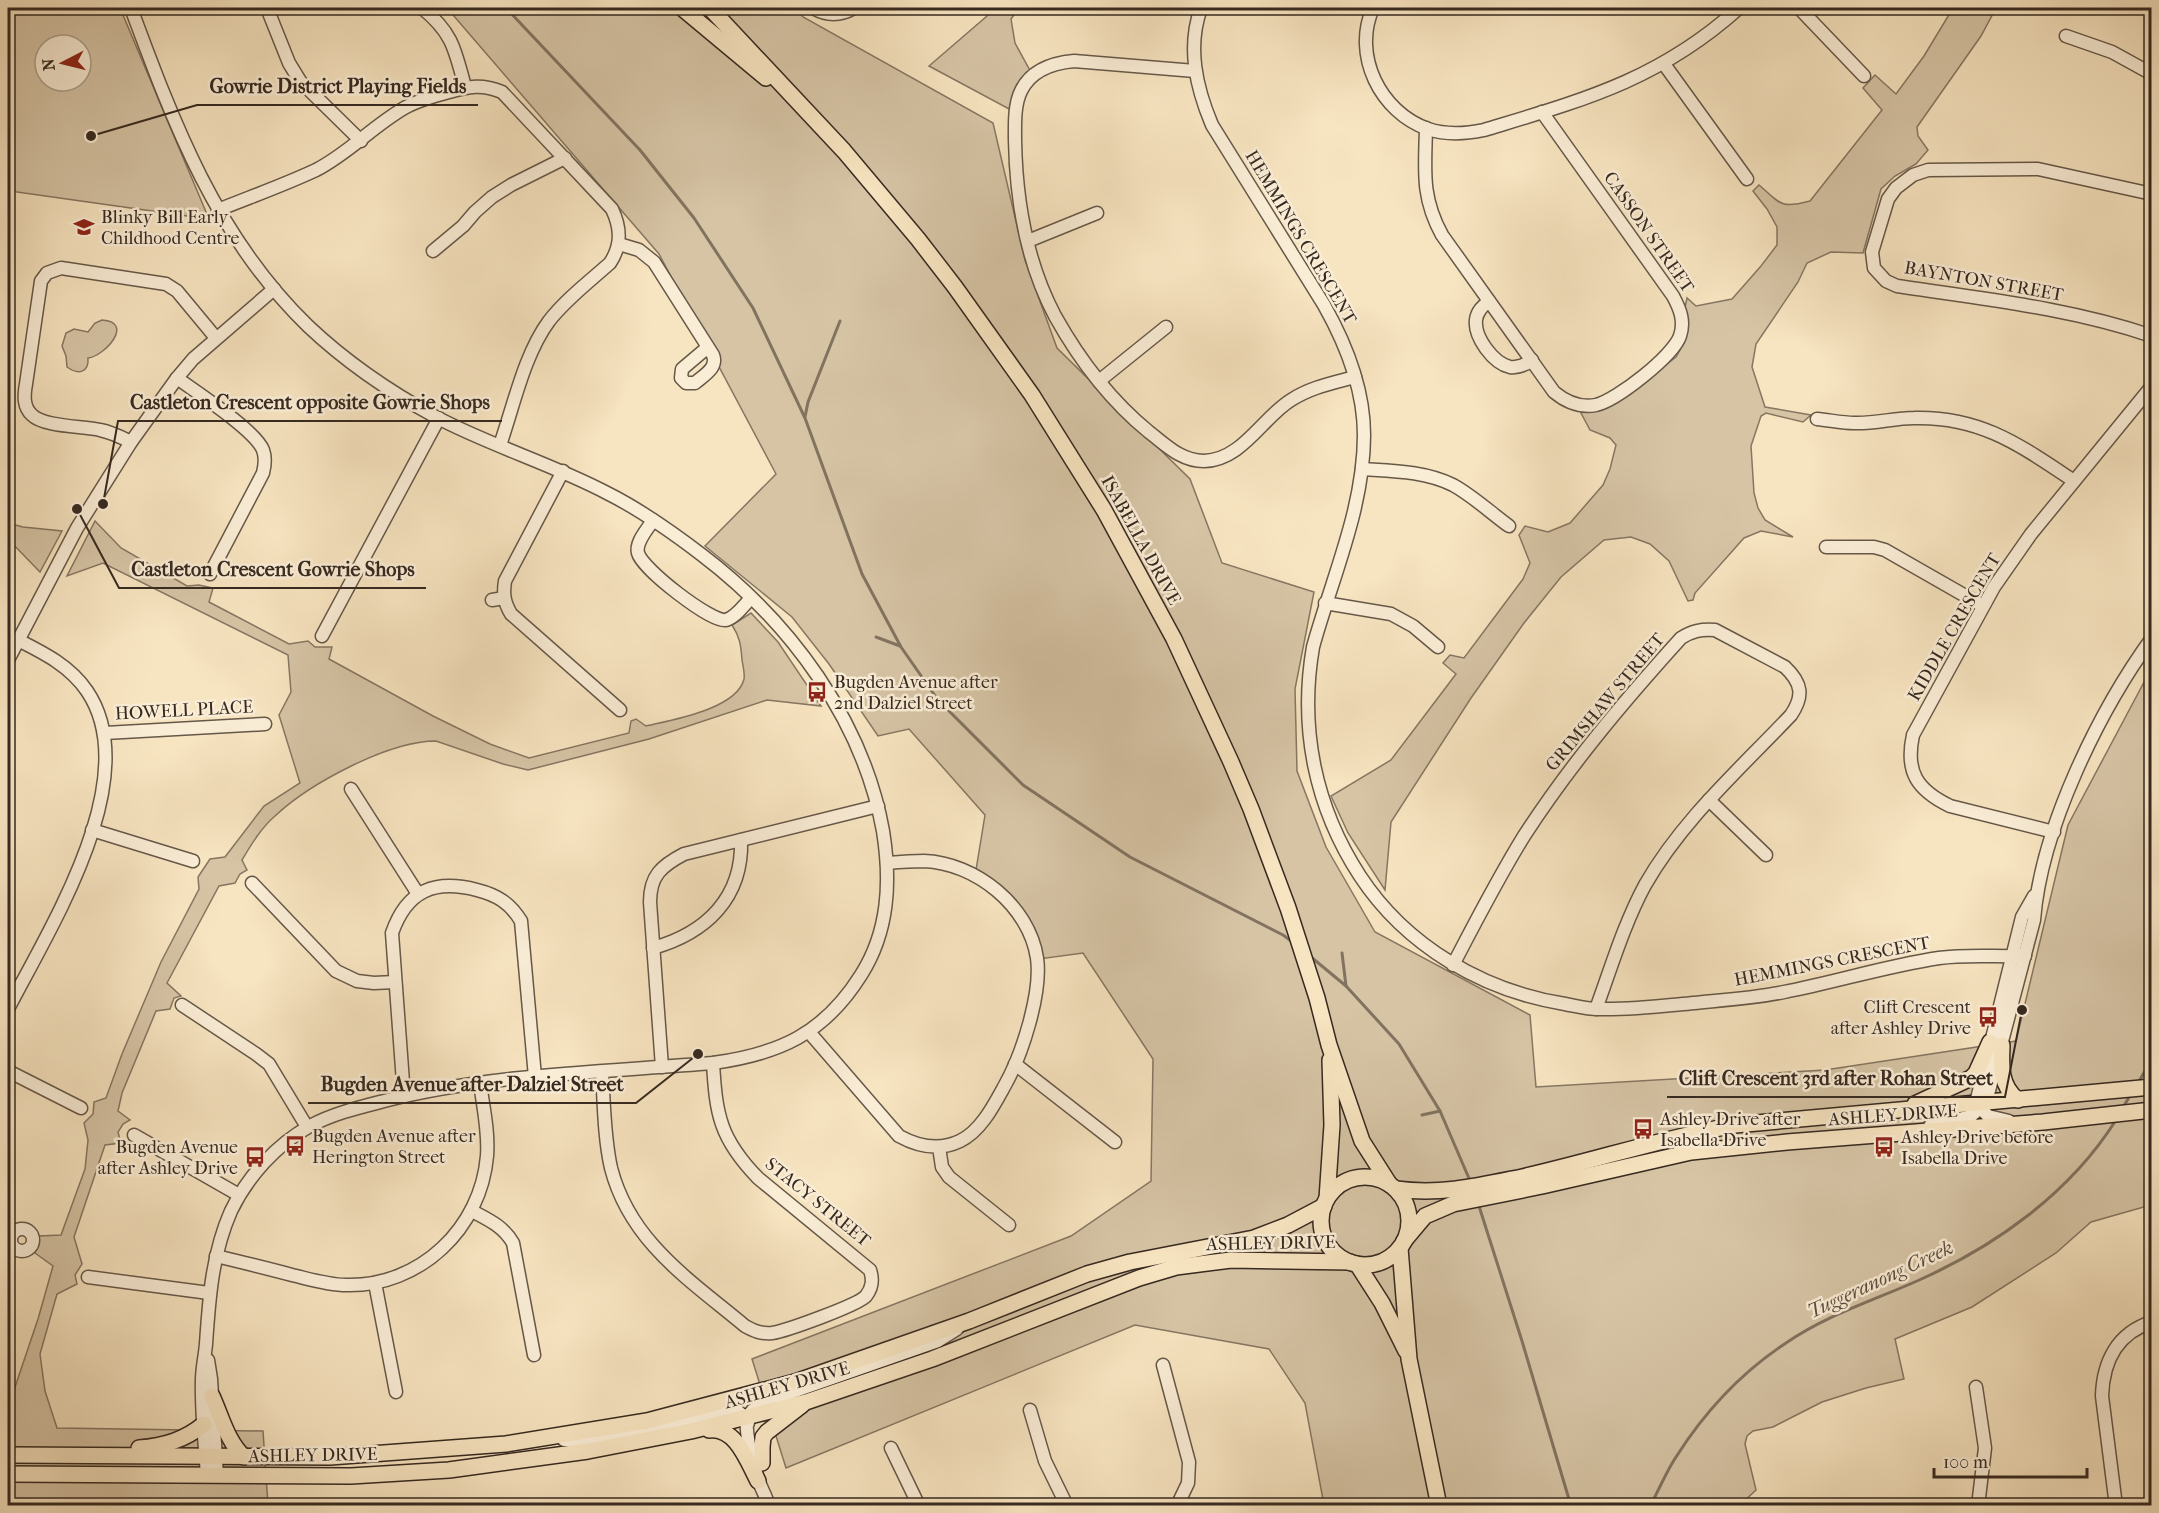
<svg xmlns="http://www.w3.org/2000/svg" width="2159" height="1513" viewBox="0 0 2159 1513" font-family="'IM FELL French Canon',serif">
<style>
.green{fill:#d6c4a5;stroke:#867662;stroke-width:1.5;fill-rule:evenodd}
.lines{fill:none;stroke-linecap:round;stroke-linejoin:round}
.stream{stroke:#827360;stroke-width:3}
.minor-casing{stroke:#665848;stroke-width:15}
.major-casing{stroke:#362920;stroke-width:18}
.minor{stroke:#faedd6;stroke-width:12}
.major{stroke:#f7e4c0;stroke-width:15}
.labels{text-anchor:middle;stroke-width:5;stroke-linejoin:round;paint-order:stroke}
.poi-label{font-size:18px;fill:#362920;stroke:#faedd6;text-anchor:start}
.street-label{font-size:18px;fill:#362920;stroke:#faedd6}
.water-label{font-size:20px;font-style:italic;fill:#5c4e40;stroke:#faedd6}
.leader{fill:none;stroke:#362920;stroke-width:2}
.callout-dot{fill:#362920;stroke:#faedd6;stroke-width:2}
.callout-label{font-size:20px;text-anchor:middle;font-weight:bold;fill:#362920;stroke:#faedd6;stroke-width:5;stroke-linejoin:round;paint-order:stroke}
</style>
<rect width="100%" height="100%" fill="#f7e4c0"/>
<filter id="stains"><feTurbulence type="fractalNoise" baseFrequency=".00333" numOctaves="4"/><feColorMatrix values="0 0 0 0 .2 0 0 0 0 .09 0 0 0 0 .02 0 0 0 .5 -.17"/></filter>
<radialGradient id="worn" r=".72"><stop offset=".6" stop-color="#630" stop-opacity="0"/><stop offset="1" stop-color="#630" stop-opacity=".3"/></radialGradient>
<g class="green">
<path d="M 8,8 L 120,8 L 209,219 L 10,191 L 8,193 ZM 45,45 L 81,45 L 81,81 L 45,81 Z"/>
<path d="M 447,8 L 795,8 L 803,17 L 993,123 L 1025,260 L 1057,348 L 1190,479 L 1222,563 L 1314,592 L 1295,689 L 1297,771 L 1326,847 L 1375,932 L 1530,1015 L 1536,1087 L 1825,1070 L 2016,1041 L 2068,825 L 2151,669 L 2151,1205 L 2091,1222 L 2056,1253 L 1972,1307 L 1895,1339 L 1904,1379 L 1866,1388 L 1822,1402 L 1773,1427 L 1753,1431 L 1747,1436 L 1745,1444 L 1756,1490 L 1740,1505 L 1324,1505 L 1305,1403 L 1269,1349 L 1135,1325 L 786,1468 L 752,1359 L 1071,1236 L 1151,1181 L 1153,1059 L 1083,953 L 1039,959 L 1036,945 L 976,870 L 985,815 L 909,729 L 878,736 L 829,664 L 792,617 L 705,546 L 776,474 L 659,254 Z"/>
<path d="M 992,8 L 1019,8 L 1011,19 L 1015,43 L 1033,76 L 1011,110 L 929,66 L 987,16 Z"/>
<path d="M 1953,8 L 1996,8 L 1981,36 L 1917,127 L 1918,136 L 1928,150 L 1916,164 L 1895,176 L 1881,189 L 1863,253 L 1831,252 L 1807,263 L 1798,282 L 1756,344 L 1752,367 L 1765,407 L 1811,415 L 1803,422 L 1766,413 L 1761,416 L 1751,446 L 1754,493 L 1758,508 L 1765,520 L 1793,537 L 1761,531 L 1744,538 L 1695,593 L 1693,600 L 1688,601 L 1669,561 L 1650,544 L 1631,537 L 1604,540 L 1561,577 L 1524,623 L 1471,698 L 1391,822 L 1385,890 L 1348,833 L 1331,796 L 1391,760 L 1456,674 L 1443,663 L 1450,655 L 1464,658 L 1523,579 L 1530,563 L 1519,535 L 1525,526 L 1548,532 L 1570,523 L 1603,485 L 1610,469 L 1616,445 L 1610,438 L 1590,430 L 1581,413 L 1583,410 L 1604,408 L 1614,404 L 1676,357 L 1684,343 L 1687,329 L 1685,307 L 1687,298 L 1696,306 L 1732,299 L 1761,266 L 1777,245 L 1777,227 L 1767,209 L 1753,191 L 1759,185 C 1781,204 1780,209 1810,201 L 1882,110 L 1863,88 L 1875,75 L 1896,94 L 1924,56 Z"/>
<path d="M 102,320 C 135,322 105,356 88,358 C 89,373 78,375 67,367 L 66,356 L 62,346 L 66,333 L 74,329 L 88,332 L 95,323 Z"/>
<path d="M 95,521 L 121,548 L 187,586 L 199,585 L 213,588 L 209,602 L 289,644 L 308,641 L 315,647 L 332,647 L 329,659 L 433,716 L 490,744 L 529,758 L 629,733 L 631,721 L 636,719 L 646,726 C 672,720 737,709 744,679 C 745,674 743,666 742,660 C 741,646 740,637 732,625 L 751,613 L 778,642 L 821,706 L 767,700 L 649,739 L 528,770 L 503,764 L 436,741 C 388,741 309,784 275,816 C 261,828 251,845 242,860 L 247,870 L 240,874 L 235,883 L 219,886 L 167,983 L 181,996 L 174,998 L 170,1009 L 156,1011 L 122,1093 L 118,1111 L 130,1120 L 123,1124 L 118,1132 L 121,1143 L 105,1145 L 74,1237 L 82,1264 L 75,1275 L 77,1284 L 57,1294 L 40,1354 L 45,1391 L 57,1428 L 263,1431 L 268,1505 L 8,1506 L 8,1394 L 13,1393 L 38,1319 L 53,1266 L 35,1253 L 39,1236 L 61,1235 L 85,1169 L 88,1140 L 84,1123 L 93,1114 L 94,1102 L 106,1098 L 122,1054 L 161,962 L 199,889 L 198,877 L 210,859 L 225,857 L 264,806 L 300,783 L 279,715 L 291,692 L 288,655 L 103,563 L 67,576 Z"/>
<path d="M 8,523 L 23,527 L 62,531 L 40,572 L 8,539 Z"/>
</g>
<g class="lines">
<g class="stream">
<path d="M 506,8 L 640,150 L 694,218 L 753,308 L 805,418 L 862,574 L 901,647 L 938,700 L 1023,785 L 1130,857 L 1283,935 L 1294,943"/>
<path d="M 805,417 L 808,402 L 840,321"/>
<path d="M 876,637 L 900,646"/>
<path d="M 1342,953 L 1346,986"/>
<path d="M 1311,957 L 1346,986 L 1399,1044 L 1440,1111 L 1471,1183"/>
<path d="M 2138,1083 L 2152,1059"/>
<path d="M 2122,1109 L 2131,1094"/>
<path d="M 1422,1115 L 1440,1111"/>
<path d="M 1478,1203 L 1522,1341 L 1571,1506"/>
<path d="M 1650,1506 C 1659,1490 1666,1472 1676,1457 C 1704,1413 1742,1372 1786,1343 C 1827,1315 1872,1301 1917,1281 C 1996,1246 2070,1193 2116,1120"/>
</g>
<g class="minor-casing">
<g id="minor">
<path d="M 131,8 C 174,124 216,237 308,326 C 346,362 390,392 436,417 C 491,446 552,464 607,493 C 641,510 672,532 702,555 C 790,622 863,720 883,831 C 891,881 889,931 861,975 C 824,1034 779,1054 713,1063 C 604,1072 493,1074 388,1100 C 361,1107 334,1113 310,1126 C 276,1145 248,1176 231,1211 C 212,1254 209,1299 206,1344 C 205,1356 202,1368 202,1380 C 201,1412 205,1444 207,1476"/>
<path d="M 267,8 L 289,63 L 300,81 L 361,141"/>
<path d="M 422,8 C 453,33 455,50 465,87"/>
<path d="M 813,8 C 827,16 840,16 854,8"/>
<path d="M 1201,8 C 1187,47 1196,87 1212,125 L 1324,305 C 1346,344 1364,388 1364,435 C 1364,508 1332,578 1313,647 C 1299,728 1315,807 1360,876 C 1406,946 1483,991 1565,1004 C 1576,1006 1587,1009 1598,1009 C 1630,1010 1662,1006 1694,1003 C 1724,1000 1754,998 1784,992 C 1836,982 1886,966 1939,958 C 1967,954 1997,957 2025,956"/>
<path d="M 1373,8 C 1352,55 1380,112 1428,129 C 1446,135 1465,134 1484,130 C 1583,100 1659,80 1739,8"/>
<path d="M 1799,8 L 1864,76"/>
<path d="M 2066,36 L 2112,52 L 2152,74"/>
<path d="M 1664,64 L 1747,179"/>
<path d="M 1195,71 L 1074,61 C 1052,63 1031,70 1021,91 C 1014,105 1015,125 1015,140 C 1016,200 1027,263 1055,316 C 1079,359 1111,401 1149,432 C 1166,445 1181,461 1204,461 C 1242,460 1262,418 1291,400 C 1311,387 1333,383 1355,377"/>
<path d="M 1426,128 C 1425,170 1421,197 1442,235 L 1554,392 C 1566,402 1580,408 1596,405 C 1617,400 1673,356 1680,336 C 1685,321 1680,309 1673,296 L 1542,112"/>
<path d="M 2152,194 L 2038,169 L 1928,170 L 1913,175 L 1896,188 L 1888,199 L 1872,252 L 1874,268 L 1886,281 L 1897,286 C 1983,299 2070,308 2152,336"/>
<path d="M 218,210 C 250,197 284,185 316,170 C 349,153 374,125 406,107 C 419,100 434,96 449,92 C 469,86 483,84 502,92 L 612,209 C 621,228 622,245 610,263 C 590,281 566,299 549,321 C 524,355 514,405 500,445"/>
<path d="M 1028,241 L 1097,213"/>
<path d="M 619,244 L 639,250 L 654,262 L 713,355 C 718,368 704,375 695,383 L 686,383 L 681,378 L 682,369 L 708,347"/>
<path d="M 433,251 L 463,226 L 475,212 L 492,197 L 511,185 L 565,158"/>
<path d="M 1489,301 C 1483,306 1477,311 1476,320 C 1474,337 1493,363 1510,367 C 1518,368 1525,365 1532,360"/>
<path d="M 177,378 C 196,392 255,430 263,450 C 266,458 265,465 263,473 L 210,574"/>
<path d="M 1099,381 L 1166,327"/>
<path d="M 1817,419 C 1829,420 1842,423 1854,423 C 1874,424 1894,418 1914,418 C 1981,416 2021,446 2074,481"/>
<path d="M 131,442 C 121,437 111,432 100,430 C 83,426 44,427 32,415 C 23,407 24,395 26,384 L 41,281 L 47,273 L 61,268 L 166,284 L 177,291 L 216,338"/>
<path d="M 1362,469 C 1393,471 1425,471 1453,485 C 1473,496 1491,513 1509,526"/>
<path d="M 563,471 L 505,581 C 503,594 504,602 511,614 L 620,710"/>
<path d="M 653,520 C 648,529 635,542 638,553 C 642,569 712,623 726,620 C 736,617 744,605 751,598"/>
<path d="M 1826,547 L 1874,547 L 1885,550 L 1983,606"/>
<path d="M 492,600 L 504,598"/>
<path d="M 1325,603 L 1391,614 L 1413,626 L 1438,647"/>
<path d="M 322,636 L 439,418"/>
<path d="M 8,660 L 77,528 L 131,442 L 177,378 L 193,359 L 274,289"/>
<path d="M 105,733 L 265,724"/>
<path d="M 351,789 L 418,894"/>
<path d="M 1709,800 L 1766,855"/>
<path d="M 92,830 L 193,861"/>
<path d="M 2054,832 L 1950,806 C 1917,790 1905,772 1913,735 L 1994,587 L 2031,534 L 2152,386"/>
<path d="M 252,883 L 336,971 L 357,981 L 374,983 L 395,982"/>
<path d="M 653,948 C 706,933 743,898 741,840"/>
<path d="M 1453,965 C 1476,921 1498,878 1524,836 C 1570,765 1624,701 1681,638 C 1692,631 1701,629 1715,630 L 1785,667 C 1802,683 1804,696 1791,715 C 1740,769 1682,820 1645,885 C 1624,924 1611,968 1596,1009"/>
<path d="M 182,1005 L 256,1054 L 269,1064 L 307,1127"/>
<path d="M 8,1009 C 49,929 146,778 87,691 C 70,666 44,653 18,640"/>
<path d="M 809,1032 L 899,1136 C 919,1147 939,1151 960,1141 C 981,1131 994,1105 1005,1085 C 1022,1055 1042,993 1037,958 C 1029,906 976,863 924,861 C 912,861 899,862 887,863"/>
<path d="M 1015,1064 L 1115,1142"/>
<path d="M 662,1067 L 650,902 C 650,876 661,866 684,854 L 878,806"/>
<path d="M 8,1071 L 81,1108"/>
<path d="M 602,1072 C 604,1103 604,1137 611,1168 C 630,1242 690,1280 745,1326 C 754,1331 761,1334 772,1333 C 786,1331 858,1305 866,1296 C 873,1287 873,1279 870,1270 L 758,1178 C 720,1139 716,1115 713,1063"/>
<path d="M 404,1096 L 392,933 C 407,890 435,879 477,890 C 497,895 510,903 521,921 L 535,1077"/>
<path d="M 2009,1121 L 1988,1116 L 1976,1103 L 2022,917 L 2034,896"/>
<path d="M 1930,1126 L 1971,1116 L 1986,1102 L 2034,920 C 2041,829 2099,711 2152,638"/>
<path d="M 134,1135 L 239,1195"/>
<path d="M 939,1147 L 942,1167 L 949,1177 L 1009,1225"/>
<path d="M 472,1211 C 489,1220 503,1226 513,1243 L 534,1355"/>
<circle cx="22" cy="1240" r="11"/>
<path d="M 216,1256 C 241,1262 266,1268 292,1275 C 309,1279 328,1285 346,1285 C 420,1287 481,1228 487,1156 C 489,1132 483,1106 480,1083"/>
<path d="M 88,1277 L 209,1293"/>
<path d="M 375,1283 L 396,1392"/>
<path d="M 208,1360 L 211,1379 L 217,1476"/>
<path d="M 1163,1365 L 1189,1462 L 1188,1483 L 1177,1506"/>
<path d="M 1976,1387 L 1985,1448 L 1978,1506"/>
<path d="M 1030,1410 L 1045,1461 L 1067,1506"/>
<path d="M 564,1440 L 587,1440 L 736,1410 L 746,1418 L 748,1423"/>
<path d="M 891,1448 L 919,1506"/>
<path d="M 769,1506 C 766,1496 761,1488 758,1479 C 751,1460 747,1439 746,1418 L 753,1410 L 772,1399 L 938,1341 L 957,1329"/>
<path d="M 2116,1506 L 2102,1396 C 2103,1362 2117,1333 2152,1322"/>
</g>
</g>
<g class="major-casing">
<g id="major">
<path d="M 682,8 L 766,78"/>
<path d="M 710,8 L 844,151 L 918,239 L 955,287 L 1032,395 L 1104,510 L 1174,639 L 1231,762 L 1251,809 L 1288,908 L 1317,998 L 1329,1045 L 1362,1141 L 1390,1185"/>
<path d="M 2002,1045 C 2001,1066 2000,1086 2018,1100"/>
<path d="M 1915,1104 L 1971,1078 L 1976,1073 L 1990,1042"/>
<circle cx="1365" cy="1221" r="44"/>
<path d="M 1396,1189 C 1441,1195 1478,1186 1522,1177 C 1593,1161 1663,1138 1735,1125 L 2152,1087"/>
<path d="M 1327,1199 L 1332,1125 L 1330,1060"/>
<path d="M 1404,1241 L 1425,1216 L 1453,1204 L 1542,1186 L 1691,1152 L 1787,1142 L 2043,1122 L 2152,1110"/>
<path d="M 1400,1248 L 1409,1359 L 1439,1506"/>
<path d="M 1357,1264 L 1382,1303 L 1406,1351"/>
<path d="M 212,1396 C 222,1418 227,1441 244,1457"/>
<path d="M 709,1430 C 736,1427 747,1460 758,1481"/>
<path d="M 139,1448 C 164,1446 185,1440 204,1424"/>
<path d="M 8,1455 L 330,1457 L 506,1444 L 647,1421 L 795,1382 L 969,1321 L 1087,1274 L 1130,1262 L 1254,1238 L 1288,1225 L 1324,1206"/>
<path d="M 762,1463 L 762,1447 L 763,1437 L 767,1432 L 802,1405"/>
<path d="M 8,1474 L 351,1476 L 449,1470 L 588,1451 L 691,1431 L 806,1402 L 932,1359 L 1139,1278 L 1176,1267 L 1231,1260 L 1350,1262"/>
</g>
</g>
<use href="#minor" class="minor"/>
<use href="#major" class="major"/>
</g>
<defs>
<g id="school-bare" transform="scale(1.62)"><path d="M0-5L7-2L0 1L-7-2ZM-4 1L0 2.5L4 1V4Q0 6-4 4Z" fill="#8f2418" stroke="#faedd6" stroke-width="2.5" paint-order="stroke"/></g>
<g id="bus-bare" transform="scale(1.62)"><path d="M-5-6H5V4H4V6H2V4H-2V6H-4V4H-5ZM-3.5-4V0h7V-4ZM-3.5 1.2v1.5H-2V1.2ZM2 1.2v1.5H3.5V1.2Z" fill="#8f2418" stroke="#faedd6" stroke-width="2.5" paint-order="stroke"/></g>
</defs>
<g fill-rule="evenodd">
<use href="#school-bare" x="84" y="227"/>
<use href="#bus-bare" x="817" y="692"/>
<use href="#bus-bare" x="1988" y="1017"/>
<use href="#bus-bare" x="1643" y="1129"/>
<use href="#bus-bare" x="295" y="1146"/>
<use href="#bus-bare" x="1884" y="1147"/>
<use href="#bus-bare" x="255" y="1157"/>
</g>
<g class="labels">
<g class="poi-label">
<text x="101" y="223">Blinky Bill Early<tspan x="101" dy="21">Childhood Centre</tspan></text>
<text x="834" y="688">Bugden Avenue after<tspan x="834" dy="21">2nd Dalziel Street</tspan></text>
<text x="1971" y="1013" text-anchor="end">Clift Crescent<tspan x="1971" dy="21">after Ashley Drive</tspan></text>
<text x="1660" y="1125">Ashley Drive after<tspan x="1660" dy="21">Isabella Drive</tspan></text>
<text x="312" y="1142">Bugden Avenue after<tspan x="312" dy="21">Herington Street</tspan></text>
<text x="1901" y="1143">Ashley Drive before<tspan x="1901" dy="21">Isabella Drive</tspan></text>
<text x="238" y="1153" text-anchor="end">Bugden Avenue<tspan x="238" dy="21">after Ashley Drive</tspan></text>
</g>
<g class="street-label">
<text transform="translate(1649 232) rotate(55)" y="6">CASSON STREET</text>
<text transform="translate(1301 237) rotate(59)" y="6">HEMMINGS CRESCENT</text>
<text transform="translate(1984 281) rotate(10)" y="6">BAYNTON STREET</text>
<text transform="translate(1141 540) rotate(61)" y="6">ISABELLA DRIVE</text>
<text transform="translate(1954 627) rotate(-60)" y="6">KIDDLE CRESCENT</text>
<text transform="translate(1605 702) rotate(-50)" y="6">GRIMSHAW STREET</text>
<text transform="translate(184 710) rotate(-3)" y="6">HOWELL PLACE</text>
<text transform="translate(1832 961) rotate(-11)" y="6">HEMMINGS CRESCENT</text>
<text transform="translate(1893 1115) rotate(-4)" y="6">ASHLEY DRIVE</text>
<text transform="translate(818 1202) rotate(39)" y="6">STACY STREET</text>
<text transform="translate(1271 1243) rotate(-1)" y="6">ASHLEY DRIVE</text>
<text transform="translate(787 1385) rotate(-16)" y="6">ASHLEY DRIVE</text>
<text transform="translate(313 1455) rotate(-1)" y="6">ASHLEY DRIVE</text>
</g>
<g class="water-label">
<text transform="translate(1880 1279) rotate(-25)" y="7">Tuggeranong Creek</text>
</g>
</g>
<path class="leader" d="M91 136L197 105H478M103 504L118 421H502M77 509L119 588H426M2022 1010L2005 1097H1667M698 1054L636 1103H308"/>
<g class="callout-dot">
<circle cx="91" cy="136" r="6"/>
<circle cx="103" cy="504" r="6"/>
<circle cx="77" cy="509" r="6"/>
<circle cx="2022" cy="1010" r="6"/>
<circle cx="698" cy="1054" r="6"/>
</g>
<g class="callout-label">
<text x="338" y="93">Gowrie District Playing Fields</text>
<text x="310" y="409">Castleton Crescent opposite Gowrie Shops</text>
<text x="273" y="576">Castleton Crescent Gowrie Shops</text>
<text x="1836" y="1085">Clift Crescent 3rd after Rohan Street</text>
<text x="472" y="1091">Bugden Avenue after Dalziel Street</text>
</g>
<rect width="2159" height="1513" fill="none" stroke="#f7e4c0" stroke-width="30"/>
<rect x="9" y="9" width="2141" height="1495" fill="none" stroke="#362920" stroke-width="3"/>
<rect x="15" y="15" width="2129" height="1483" fill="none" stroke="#362920" stroke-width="1.5"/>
<g transform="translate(63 63) rotate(263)"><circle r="28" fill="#faedd6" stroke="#ac9f8d" stroke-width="1.5"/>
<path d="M0-4.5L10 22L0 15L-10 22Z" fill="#8f2418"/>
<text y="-9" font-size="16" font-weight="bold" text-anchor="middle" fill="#362920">N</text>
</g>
<path d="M1934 1468v9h153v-9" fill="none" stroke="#362920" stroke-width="3"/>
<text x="1943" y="1468" font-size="18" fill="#362920" stroke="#faedd6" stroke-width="4.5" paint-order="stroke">100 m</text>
<rect width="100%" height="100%" filter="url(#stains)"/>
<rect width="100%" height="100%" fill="url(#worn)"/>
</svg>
